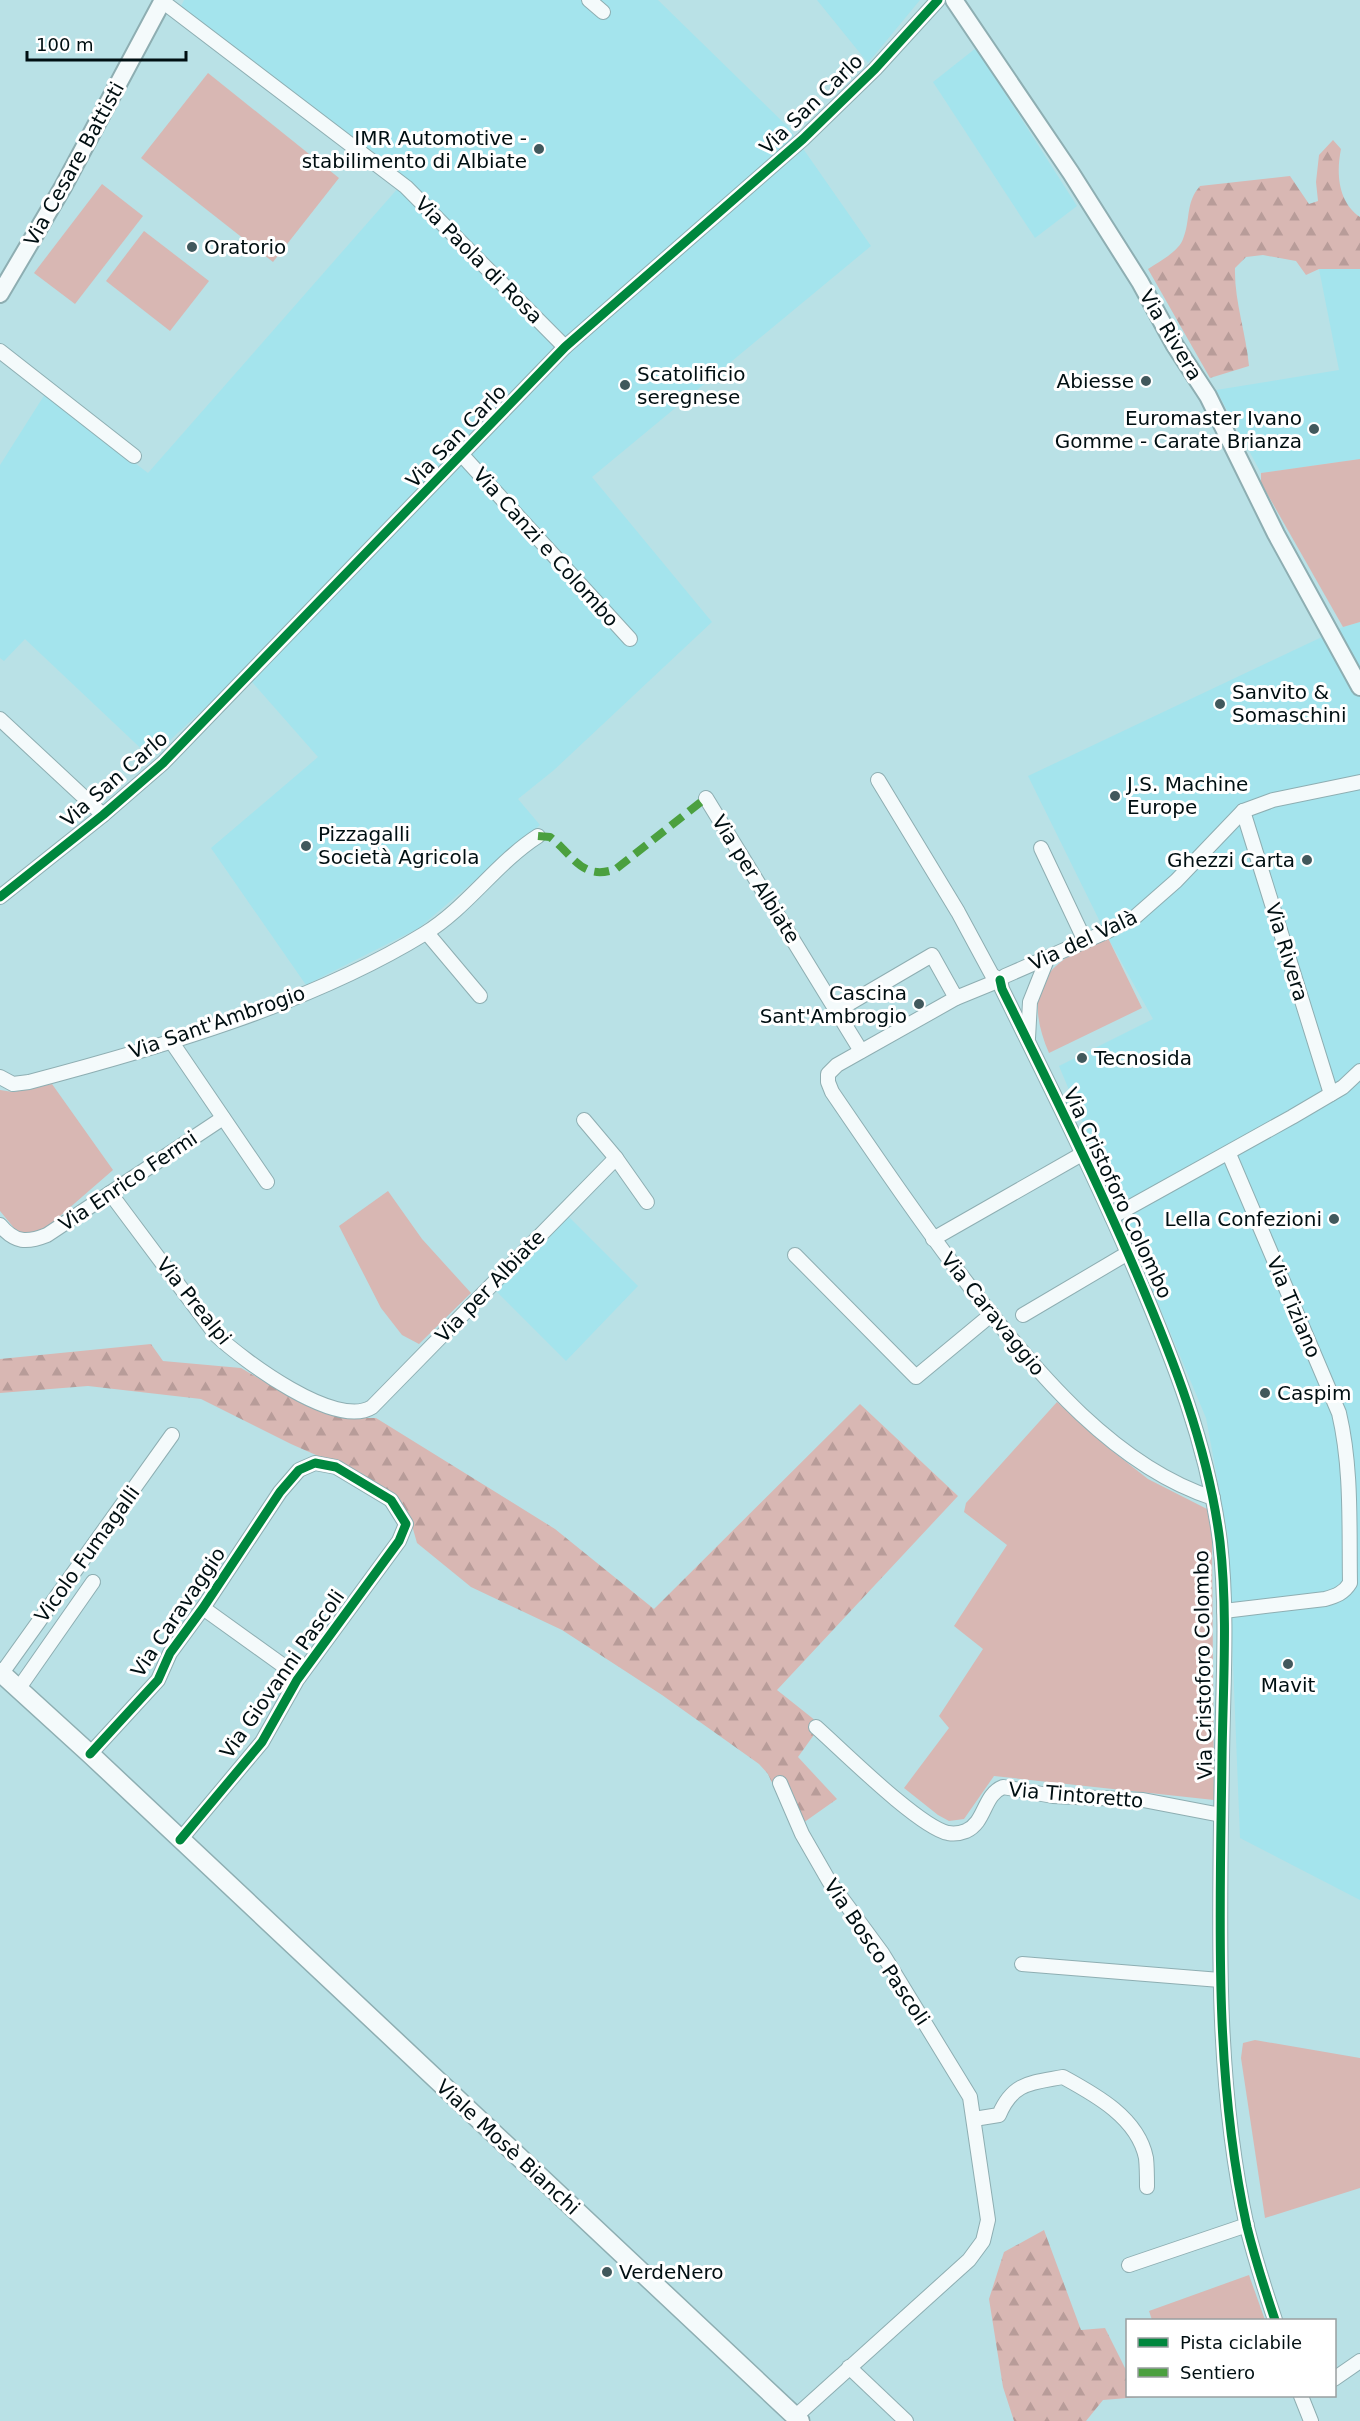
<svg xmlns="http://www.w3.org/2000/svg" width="1360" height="2421" viewBox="0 0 1360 2421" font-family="'DejaVu Sans',sans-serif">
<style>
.built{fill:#a4e4ed}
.green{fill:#d8b7b3}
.forest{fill:url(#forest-firs)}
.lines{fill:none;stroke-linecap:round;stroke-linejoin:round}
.minor-casing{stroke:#8eaeb2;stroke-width:16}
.tertiary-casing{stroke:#8eaeb2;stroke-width:20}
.secondary-casing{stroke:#8eaeb2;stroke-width:21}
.minor{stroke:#f4fafb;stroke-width:14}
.tertiary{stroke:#f4fafb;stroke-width:16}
.secondary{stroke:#f4fafb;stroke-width:18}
.quiet{stroke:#4ba03f;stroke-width:8;stroke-dasharray:15 8;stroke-linecap:butt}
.cycleway-casing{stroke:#fff;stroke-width:13}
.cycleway{stroke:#00873e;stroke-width:9}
.poi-dot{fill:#41585c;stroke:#fff;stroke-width:2}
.labels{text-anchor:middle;stroke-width:6;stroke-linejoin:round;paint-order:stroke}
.street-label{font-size:20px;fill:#000f12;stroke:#fff}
.poi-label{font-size:20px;fill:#000f12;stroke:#fff;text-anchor:start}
</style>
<defs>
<pattern id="forest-firs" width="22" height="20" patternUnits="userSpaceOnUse" patternTransform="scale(1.5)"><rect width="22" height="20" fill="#d8b7b3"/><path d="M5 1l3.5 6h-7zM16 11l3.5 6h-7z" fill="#b89c99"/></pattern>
</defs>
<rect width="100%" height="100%" fill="#b9e1e6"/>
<g class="built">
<path d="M 184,0 L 658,0 L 788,127 L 871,246 L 592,477 L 712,622 L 554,770 L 518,799 L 540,825 L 419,928 L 306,985 L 211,848 L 318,757 L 252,682 L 241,674 L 151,758 L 25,639 L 4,661 L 0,658 L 0,465 L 45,394 L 148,473 L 406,179 L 181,6 Z"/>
<path d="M 817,0 L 920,0 L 868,63 Z"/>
<path d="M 976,48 L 1077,206 L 1035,238 L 933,82 Z"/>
<path d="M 1319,269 L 1360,269 L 1360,459 L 1261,473 L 1216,390 L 1339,370 Z"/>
<path d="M 1360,622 L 1360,1900 L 1240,1838 L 1228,1536 L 1206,1418 L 1059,1066 L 1153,1019 L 1108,938 L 1028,776 L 1343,627 Z"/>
<path d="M 568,1216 L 638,1286 L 566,1361 L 495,1290 Z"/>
</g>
<g class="green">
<path d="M 208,73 L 339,178 L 273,262 L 141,158 Z"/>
<path d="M 102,184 L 143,216 L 75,304 L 34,273 Z"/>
<path d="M 144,231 L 209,281 L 170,331 L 106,281 Z"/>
<path d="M 1360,459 L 1360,622 L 1343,627 L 1261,483 L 1261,473 Z"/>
<path d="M 1108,938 L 1142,1008 L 1049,1053 C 1034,1018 1029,983 1066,958 C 1079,950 1095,945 1108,938 Z"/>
<path d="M 52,1084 L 113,1170 L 37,1236 L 19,1234 L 0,1211 L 0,1090 L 13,1092 Z"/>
<path d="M 388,1191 L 422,1239 L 471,1293 L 419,1344 L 402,1335 L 381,1308 L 339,1226 Z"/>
<path d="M 1057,1402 L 1106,1446 L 1148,1479 L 1207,1509 L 1212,1534 L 1214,1800 L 994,1776 L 964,1819 L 949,1821 L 938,1815 L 904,1788 L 949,1728 L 939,1716 L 983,1649 L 954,1626 L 1007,1545 L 964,1512 L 966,1503 Z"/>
<path d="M 1255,2040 L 1360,2058 L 1360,2188 L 1265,2218 L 1241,2058 L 1243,2043 Z"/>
<path d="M 1249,2275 L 1265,2320 L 1152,2320 L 1149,2311 Z"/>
</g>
<g class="forest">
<path d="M 1333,140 L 1341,149 C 1336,173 1338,202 1360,217 L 1360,269 L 1319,269 L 1306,275 L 1296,261 L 1263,255 L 1246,257 L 1235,268 C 1234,300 1246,333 1249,366 L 1210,378 L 1148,269 C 1159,262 1179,251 1183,239 C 1191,219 1185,203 1200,186 L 1290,176 L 1309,204 L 1318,201 L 1316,182 L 1319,155 Z"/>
<path d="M 151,1344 L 163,1361 L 241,1368 L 291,1397 L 329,1411 L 359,1418 L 376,1418 L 555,1529 L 654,1609 L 860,1404 L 958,1496 L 777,1690 L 821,1725 L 798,1757 L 837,1799 L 803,1823 L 792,1827 L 768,1774 L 759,1764 L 662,1695 L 562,1630 L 471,1587 L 417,1543 L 409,1515 L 397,1499 L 359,1474 L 291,1444 L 201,1399 L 88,1386 L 0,1393 L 0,1359 Z"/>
<path d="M 1044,2230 L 1081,2330 L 1105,2328 L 1127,2372 L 1128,2396 L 1140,2397 L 1103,2400 L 1086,2421 L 1014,2421 L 1003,2387 L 989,2299 L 1004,2252 Z"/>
</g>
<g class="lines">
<g class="minor-casing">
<g id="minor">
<path d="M 589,0 L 603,12"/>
<path d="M 162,1 L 406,187 L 565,347"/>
<path d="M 0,351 L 134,456"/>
<path d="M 462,455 L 630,639"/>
<path d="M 0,719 L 103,815"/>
<path d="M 878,780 L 958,912 L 992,975 L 1000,980"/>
<path d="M 706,798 L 861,1051"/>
<path d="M 1243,811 L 1331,1094"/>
<path d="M 1041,848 L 1085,941"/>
<path d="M 0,897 L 103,815 L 163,763 L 565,347 L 803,139 L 875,69 L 938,0"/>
<path d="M 427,933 L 480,996"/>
<path d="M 1000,980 L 1002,989 C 1048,1082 1095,1176 1136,1272 C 1173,1359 1208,1446 1220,1542 C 1228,1613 1223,1686 1222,1757 C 1220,1914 1213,2073 1247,2227 C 1255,2259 1265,2290 1275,2320"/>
<path d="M 838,1010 L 932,955 L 956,998"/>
<path d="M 1028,1038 L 1030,1002 L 1048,957"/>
<path d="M 171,1041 L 267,1182"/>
<path d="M 0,1077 L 13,1084 L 29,1082 C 158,1048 310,1004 424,934 C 467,908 496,863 538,836"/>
<path d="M 584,1120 L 616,1158 L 647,1202"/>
<path d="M 110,1193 L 216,1335 C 243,1360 336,1430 372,1407 L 616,1158"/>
<path d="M 1112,1217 L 1292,1117 L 1343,1087 L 1360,1071"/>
<path d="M 0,1225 C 15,1243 27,1243 47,1235 L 223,1118"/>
<path d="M 933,1239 L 1082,1154"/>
<path d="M 795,1255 L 916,1377 L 992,1314"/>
<path d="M 1023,1315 L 1128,1253"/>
<path d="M 1213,1498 C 1116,1467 1037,1373 977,1296 C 926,1230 879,1161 832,1092 L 828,1082 L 828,1074 L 837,1065 L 956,998 L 1000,980 L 1005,976 L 1108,931 L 1135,917 L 1176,881 L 1243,811 L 1273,800 L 1360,782"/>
<path d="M 203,1608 L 299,1677"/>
<path d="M 1224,1611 L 1325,1599 C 1336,1596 1344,1593 1350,1583 C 1349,1527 1352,1468 1339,1413 L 1229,1154"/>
<path d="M 2,1673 L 172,1435"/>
<path d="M 19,1688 L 93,1582"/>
<path d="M 816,1727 C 842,1750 919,1827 948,1833 C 954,1834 961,1833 966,1831 C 986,1822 983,1795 1003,1787 L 1053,1796 L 1143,1800 L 1221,1815"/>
<path d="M 90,1754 L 158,1680 L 170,1653 L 203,1608 L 280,1492 L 299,1470 L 315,1463 L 336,1467 L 391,1500 L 406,1524 L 399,1541 L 297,1680 L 262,1742 L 180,1840"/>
<path d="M 780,1783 L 802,1834 L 829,1881 L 882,1953 L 970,2097 L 988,2220 L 983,2241 L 969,2260 L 795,2417"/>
<path d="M 1022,1964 L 1220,1980"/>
<path d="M 974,2119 L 999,2115 C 1013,2082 1031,2083 1063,2077 C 1096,2095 1138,2118 1146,2158 C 1147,2167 1147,2178 1147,2187"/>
<path d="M 1129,2265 L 1247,2225"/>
<path d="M 849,2367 L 906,2421"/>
<path d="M 1334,2379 L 1360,2361"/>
<path d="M 1301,2396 L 1311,2421"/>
</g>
</g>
<g class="tertiary-casing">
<g id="tertiary">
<path d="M 954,0 L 1071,173 L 1140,282 L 1174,344 L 1208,396 L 1276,534 L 1360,687"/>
<path d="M 0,294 L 63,187 L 163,0"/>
</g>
</g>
<g class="secondary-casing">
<path id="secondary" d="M 0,1672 L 90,1754 L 800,2421"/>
</g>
<use href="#minor" class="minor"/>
<use href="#tertiary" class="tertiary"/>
<use href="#secondary" class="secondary"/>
<path class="quiet" d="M 538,836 L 550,837 C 574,856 582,881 616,869 L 706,798"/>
<g class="cycleway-casing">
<g id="cycleway">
<path d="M 0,897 L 103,815 L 163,763 L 565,347 L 803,139 L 875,69 L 938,0"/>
<path d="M 1000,980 L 1002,989 C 1048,1082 1095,1176 1136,1272 C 1173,1359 1208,1446 1220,1542 C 1228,1613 1223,1686 1222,1757 C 1220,1914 1213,2073 1247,2227 C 1255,2259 1265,2290 1275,2320"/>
<path d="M 90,1754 L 158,1680 L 170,1653 L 203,1608 L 280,1492 L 299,1470 L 315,1463 L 336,1467 L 391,1500 L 406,1524 L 399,1541 L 297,1680 L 262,1742 L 180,1840"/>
</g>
</g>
<use href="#cycleway" class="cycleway"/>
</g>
<g class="poi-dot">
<circle cx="539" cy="149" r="6"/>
<circle cx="192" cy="247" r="6"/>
<circle cx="1146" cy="381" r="6"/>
<circle cx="625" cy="385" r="6"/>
<circle cx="1314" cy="429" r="6"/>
<circle cx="1220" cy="704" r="6"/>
<circle cx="1115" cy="796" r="6"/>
<circle cx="306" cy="846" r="6"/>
<circle cx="1307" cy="860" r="6"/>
<circle cx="919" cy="1004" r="6"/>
<circle cx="1082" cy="1058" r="6"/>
<circle cx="1334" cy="1219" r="6"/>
<circle cx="1265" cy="1393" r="6"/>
<circle cx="1288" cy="1664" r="6"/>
<circle cx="607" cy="2272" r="6"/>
</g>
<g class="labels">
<g class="street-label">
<text transform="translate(811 104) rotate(-44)" y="7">Via San Carlo</text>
<text transform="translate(74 164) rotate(-61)" y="7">Via Cesare Battisti</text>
<text transform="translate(479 260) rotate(45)" y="7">Via Paola di Rosa</text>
<text transform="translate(1171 335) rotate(59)" y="7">Via Rivera</text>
<text transform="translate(456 436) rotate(-46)" y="7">Via San Carlo</text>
<text transform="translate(546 547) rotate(48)" y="7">Via Canzi e Colombo</text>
<text transform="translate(114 779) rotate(-41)" y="7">Via San Carlo</text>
<text transform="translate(756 879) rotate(58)" y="7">Via per Albiate</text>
<text transform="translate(1083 940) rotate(-25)" y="7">Via del Valà</text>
<text transform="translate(1287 952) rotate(73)" y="7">Via Rivera</text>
<text transform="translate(217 1022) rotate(-19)" y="7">Via Sant'Ambrogio</text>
<text transform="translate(128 1181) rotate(-34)" y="7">Via Enrico Fermi</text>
<text transform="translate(1118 1193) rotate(65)" y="7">Via Cristoforo Colombo</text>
<text transform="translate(490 1286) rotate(-46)" y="7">Via per Albiate</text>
<text transform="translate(194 1301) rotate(51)" y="7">Via Prealpi</text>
<text transform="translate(1294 1307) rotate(67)" y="7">Via Tiziano</text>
<text transform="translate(993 1314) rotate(51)" y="7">Via Caravaggio</text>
<text transform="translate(87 1554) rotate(-54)" y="7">Vicolo Fumagalli</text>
<text transform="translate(178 1612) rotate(-56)" y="7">Via Caravaggio</text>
<text transform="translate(1203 1665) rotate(-91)" y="7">Via Cristoforo Colombo</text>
<text transform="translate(282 1674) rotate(-55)" y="7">Via Giovanni Pascoli</text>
<text transform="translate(1076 1795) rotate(5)" y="7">Via Tintoretto</text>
<text transform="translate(877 1952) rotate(56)" y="7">Via Bosco Pascoli</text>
<text transform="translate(508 2147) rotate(43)" y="7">Viale Mosè Bianchi</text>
</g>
<g class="poi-label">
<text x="527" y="145" text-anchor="end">IMR Automotive -<tspan x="527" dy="23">stabilimento di Albiate</tspan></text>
<text x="204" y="254">Oratorio</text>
<text x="637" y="381">Scatolificio<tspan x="637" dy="23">seregnese</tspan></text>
<text x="1134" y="388" text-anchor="end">Abiesse</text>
<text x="1302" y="425" text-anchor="end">Euromaster Ivano<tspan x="1302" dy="23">Gomme - Carate Brianza</tspan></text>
<text x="1232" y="699">Sanvito &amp;<tspan x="1232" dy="23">Somaschini</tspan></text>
<text x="1127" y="791">J.S. Machine<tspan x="1127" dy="23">Europe</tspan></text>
<text x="318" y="841">Pizzagalli<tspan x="318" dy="23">Società Agricola</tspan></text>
<text x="1295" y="867" text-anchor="end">Ghezzi Carta</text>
<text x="907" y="1000" text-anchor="end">Cascina<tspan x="907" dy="23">Sant'Ambrogio</tspan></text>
<text x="1094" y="1065">Tecnosida</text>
<text x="1322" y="1226" text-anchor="end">Lella Confezioni</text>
<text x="1277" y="1400">Caspim</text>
<text x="1288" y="1692" text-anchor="middle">Mavit</text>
<text x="619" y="2279">VerdeNero</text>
</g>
</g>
<rect x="1126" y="2319" width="210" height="78" fill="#ffffff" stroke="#999fa0" stroke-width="1.5"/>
<rect x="1138" y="2338" width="30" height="9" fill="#00873e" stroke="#999fa0" stroke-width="1.5"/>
<text x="1180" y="2349" font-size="18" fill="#000f12">Pista ciclabile</text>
<rect x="1138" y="2368" width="30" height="9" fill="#4ba03f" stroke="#999fa0" stroke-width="1.5"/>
<text x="1180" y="2379" font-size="18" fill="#000f12">Sentiero</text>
<path d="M27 51v9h159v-9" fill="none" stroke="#000f12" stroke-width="3"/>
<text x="36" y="51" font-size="18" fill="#000f12" stroke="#ffffff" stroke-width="4.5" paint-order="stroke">100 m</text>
</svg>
